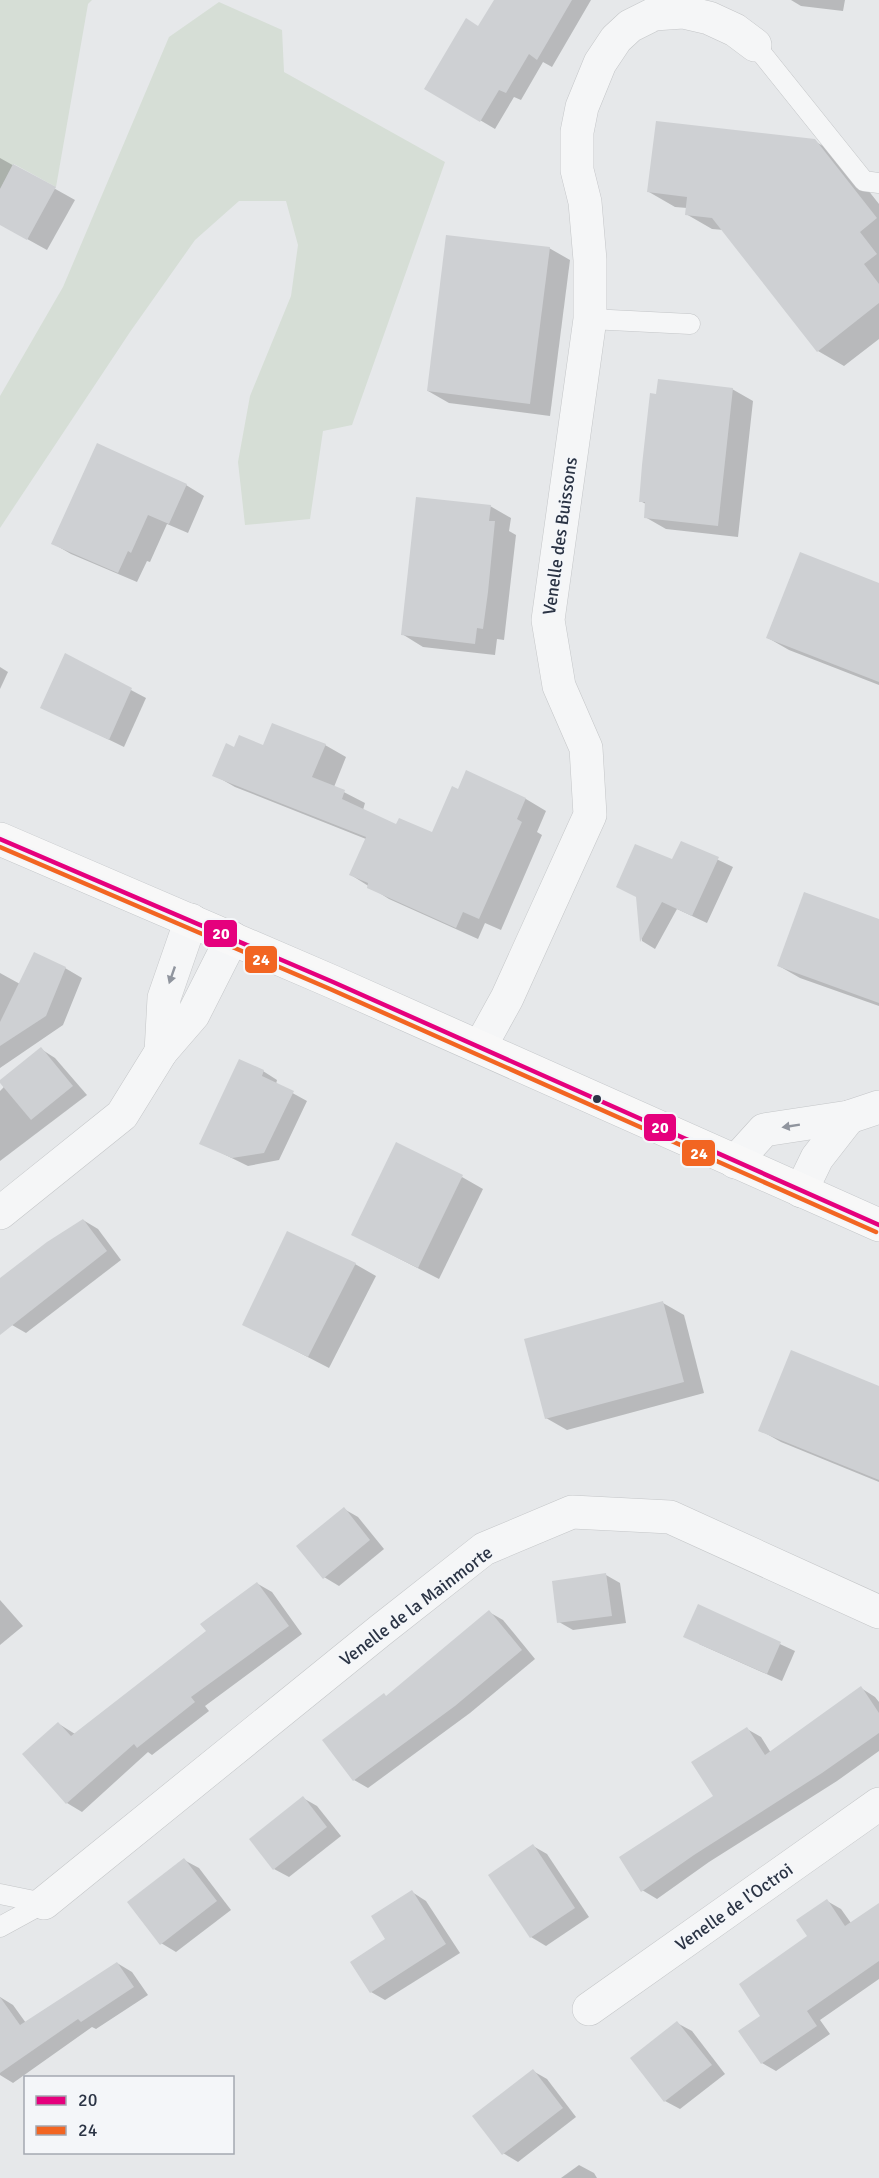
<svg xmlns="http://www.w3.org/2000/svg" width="879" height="2178" viewBox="0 0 879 2178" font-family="Signika,sans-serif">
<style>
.green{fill:#d6ded6}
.shadow{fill:#0003}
.building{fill:#ced0d3}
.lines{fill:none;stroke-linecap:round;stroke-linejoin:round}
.lane-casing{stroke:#c4c6c8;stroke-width:21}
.street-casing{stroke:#c4c6c8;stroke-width:34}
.primary-casing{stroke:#c2c5c8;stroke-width:34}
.lane{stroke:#f5f6f7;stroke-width:20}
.street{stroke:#f5f6f7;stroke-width:33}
.primary{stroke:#f8f8f8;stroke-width:33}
.bus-1-casing{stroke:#f4f6f9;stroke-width:9}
.bus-2-casing{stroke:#f4f6f9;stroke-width:9}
.bus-1{stroke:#e5007d;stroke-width:4.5}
.bus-2{stroke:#f26522;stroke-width:4.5}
.oneway{fill:#90959e}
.bus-dot{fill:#2b3445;stroke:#f4f6f9;stroke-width:2}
.labels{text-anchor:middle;stroke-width:4.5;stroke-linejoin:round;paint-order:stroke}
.street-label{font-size:18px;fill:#2b3445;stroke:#f4f6f9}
.line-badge{stroke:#f4f6f9;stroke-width:2}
.badge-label{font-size:16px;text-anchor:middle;font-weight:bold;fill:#fff}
</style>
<rect width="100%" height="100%" fill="#e6e8ea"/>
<g class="green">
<path d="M 0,0 L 92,0 L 88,4 L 56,187 L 14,164 L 0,189 Z"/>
<path d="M 219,2 L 282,30 L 284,72 L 445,162 L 352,425 L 323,431 L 310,519 L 245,525 L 238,462 L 250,396 L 291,296 L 298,245 L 286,201 L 239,201 L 195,240 L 130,332 L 0,528 L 0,396 L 63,287 L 169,37 Z"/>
</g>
<g class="shadow">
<path d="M 495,0 L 591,0 L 552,67 L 543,62 L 521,100 L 514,97 L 495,129 L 426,88 L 479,28 Z"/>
<path d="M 791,0 L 845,0 L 843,11 L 801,6 Z"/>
<path d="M 814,141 L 841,156 L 879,204 L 879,339 L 844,366 L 818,351 L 724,230 L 712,229 L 686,214 L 687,208 L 675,207 L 649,192 Z"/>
<path d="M 0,158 L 75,200 L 47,250 L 0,224 Z"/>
<path d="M 549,248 L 570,260 L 550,416 L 449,403 L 428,391 Z"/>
<path d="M 732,389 L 753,401 L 738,537 L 666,529 L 645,517 L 646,504 L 640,501 Z"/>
<path d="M 186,485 L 204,496 L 188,533 L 167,524 L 150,562 L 147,561 L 137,582 L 71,554 L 52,543 Z"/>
<path d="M 490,506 L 511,518 L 509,531 L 516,535 L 504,640 L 497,639 L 495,655 L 423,647 L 402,634 Z"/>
<path d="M 879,584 L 879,685 L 789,650 L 768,638 Z"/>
<path d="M 65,655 L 146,698 L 124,747 L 42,707 Z"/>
<path d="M 0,667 L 8,672 L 0,689 Z"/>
<path d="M 325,745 L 346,757 L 334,787 L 365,803 L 363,810 L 396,826 L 433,834 L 458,791 L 466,772 L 526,799 L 546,811 L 537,832 L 542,835 L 501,930 L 485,923 L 478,939 L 389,899 L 351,875 L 366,839 L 235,787 L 214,775 L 235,749 Z"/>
<path d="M 681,842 L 733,867 L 707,923 L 677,909 L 655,949 L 642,941 L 638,898 L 673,861 Z"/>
<path d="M 879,920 L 879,1006 L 800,978 L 779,966 Z"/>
<path d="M 65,968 L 82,978 L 63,1025 L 0,1068 L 0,973 L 20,984 Z"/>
<path d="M 41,1049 L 55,1058 L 87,1095 L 0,1161 L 0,1091 Z"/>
<path d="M 263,1071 L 277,1080 L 276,1084 L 307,1101 L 279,1160 L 248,1166 L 201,1143 Z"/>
<path d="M 462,1177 L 483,1189 L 439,1279 L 353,1235 Z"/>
<path d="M 83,1220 L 98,1229 L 121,1260 L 26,1333 L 12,1325 L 0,1310 L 0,1280 Z"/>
<path d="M 355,1264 L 376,1276 L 329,1368 L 244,1324 Z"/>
<path d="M 663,1303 L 684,1315 L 704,1393 L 567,1430 L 546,1418 Z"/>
<path d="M 879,1387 L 879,1482 L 781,1442 L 760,1430 Z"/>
<path d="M 344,1509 L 358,1517 L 384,1549 L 339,1586 L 324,1577 Z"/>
<path d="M 606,1575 L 620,1583 L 626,1623 L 573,1630 L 559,1622 Z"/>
<path d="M 258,1584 L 272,1592 L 302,1634 L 205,1706 L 209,1711 L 152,1755 L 148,1752 L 82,1812 L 67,1803 L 24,1754 L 59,1724 L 75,1734 L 208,1631 Z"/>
<path d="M 0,1600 L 23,1626 L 0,1645 Z"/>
<path d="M 698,1606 L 795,1651 L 782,1681 L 699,1644 Z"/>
<path d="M 489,1612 L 503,1620 L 535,1659 L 470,1713 L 368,1788 L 354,1780 L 387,1697 Z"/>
<path d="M 861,1688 L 875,1697 L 879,1702 L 879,1751 L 837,1781 L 709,1862 L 657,1899 L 642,1890 L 715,1796 L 747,1729 L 761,1737 L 771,1753 Z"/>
<path d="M 303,1798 L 317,1806 L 341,1836 L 289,1877 L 274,1869 Z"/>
<path d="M 533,1846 L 547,1854 L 589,1917 L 546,1946 L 531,1937 L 490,1875 Z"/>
<path d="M 184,1860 L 199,1868 L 231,1910 L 176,1952 L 161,1943 Z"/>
<path d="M 412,1892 L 426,1901 L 460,1953 L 385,2000 L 371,1992 L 387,1939 Z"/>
<path d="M 827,1901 L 841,1909 L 851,1923 L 879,1904 L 879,1979 L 820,2020 L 830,2034 L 776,2071 L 762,2063 L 762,2016 L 809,1937 Z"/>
<path d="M 117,1963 L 132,1972 L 148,1995 L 96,2029 L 92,2027 L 13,2083 L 0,2075 L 0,1997 L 13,2005 L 26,2023 Z"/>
<path d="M 677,2023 L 692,2031 L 725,2074 L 680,2109 L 665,2101 Z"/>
<path d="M 533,2071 L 547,2079 L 576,2117 L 518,2162 L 503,2153 Z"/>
<path d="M 579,2165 L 594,2173 L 597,2178 L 561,2178 Z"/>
</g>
<g class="building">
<path d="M 494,0 L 572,0 L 537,60 L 529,54 L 506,93 L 499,90 L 480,122 L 424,89 L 466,18 L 478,26 Z"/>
<path d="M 656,121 L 815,139 L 877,218 L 860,232 L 877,254 L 864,264 L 879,284 L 879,303 L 817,352 L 712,218 L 685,215 L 687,197 L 647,192 Z"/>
<path d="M 13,164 L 56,187 L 27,240 L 0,225 L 0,189 Z"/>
<path d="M 446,235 L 550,247 L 530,404 L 427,391 Z"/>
<path d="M 658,379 L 733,388 L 718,526 L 644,518 L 645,502 L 639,502 L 642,465 L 650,393 L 656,394 Z"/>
<path d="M 97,443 L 187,484 L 169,524 L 148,515 L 131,553 L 128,551 L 118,573 L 51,544 Z"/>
<path d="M 416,497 L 491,505 L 489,521 L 495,521 L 488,592 L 483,629 L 477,628 L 475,644 L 401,635 Z"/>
<path d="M 800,552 L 879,583 L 879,682 L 766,638 Z"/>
<path d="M 65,653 L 132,688 L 109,740 L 40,708 Z"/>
<path d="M 272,723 L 326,744 L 312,777 L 345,790 L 342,799 L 396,824 L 399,818 L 432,832 L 452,786 L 458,789 L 466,770 L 526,798 L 517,819 L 522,822 L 479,919 L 463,912 L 456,928 L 367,888 L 368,883 L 349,875 L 366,837 L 212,776 L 226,743 L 234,747 L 239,735 L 263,745 Z"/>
<path d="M 681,841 L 719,857 L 692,916 L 662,902 L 640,942 L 636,897 L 616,887 L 635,844 L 672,859 Z"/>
<path d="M 804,892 L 879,919 L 879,1003 L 777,966 Z"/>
<path d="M 34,952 L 66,967 L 46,1016 L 0,1046 L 0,1022 Z"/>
<path d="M 41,1047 L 73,1086 L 31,1120 L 0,1083 L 0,1080 Z"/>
<path d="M 239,1059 L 264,1070 L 262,1076 L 294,1091 L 264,1153 L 232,1158 L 199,1144 Z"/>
<path d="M 396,1142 L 463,1175 L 418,1268 L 351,1235 Z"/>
<path d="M 83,1219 L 107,1251 L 0,1335 L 0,1278 L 47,1242 Z"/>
<path d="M 287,1231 L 356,1263 L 308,1357 L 242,1325 Z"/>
<path d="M 663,1301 L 684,1382 L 545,1419 L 524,1339 Z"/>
<path d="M 791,1350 L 879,1386 L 879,1480 L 758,1431 Z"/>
<path d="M 344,1507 L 370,1540 L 323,1579 L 296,1546 Z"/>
<path d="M 606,1573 L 612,1616 L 557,1623 L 552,1581 Z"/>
<path d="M 257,1582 L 289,1626 L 191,1697 L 195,1702 L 137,1748 L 134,1744 L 66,1804 L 22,1754 L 58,1722 L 71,1736 L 206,1631 L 200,1624 Z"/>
<path d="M 698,1604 L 781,1642 L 767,1674 L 683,1637 Z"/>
<path d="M 489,1610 L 522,1650 L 455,1706 L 353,1781 L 322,1740 L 384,1693 L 386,1696 Z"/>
<path d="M 861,1686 L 879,1713 L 879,1733 L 822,1773 L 694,1855 L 641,1892 L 619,1857 L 713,1796 L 691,1762 L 747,1727 L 765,1755 Z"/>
<path d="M 303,1796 L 327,1827 L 273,1870 L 249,1839 Z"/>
<path d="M 533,1844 L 575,1908 L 530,1938 L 488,1875 Z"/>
<path d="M 184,1858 L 217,1901 L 160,1945 L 127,1902 Z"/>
<path d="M 412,1890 L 446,1944 L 370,1993 L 350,1962 L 385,1939 L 371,1916 Z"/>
<path d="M 827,1899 L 845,1926 L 879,1903 L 879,1961 L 807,2011 L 817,2026 L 761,2064 L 738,2031 L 760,2016 L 739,1984 L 807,1936 L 796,1920 Z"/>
<path d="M 117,1962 L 134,1987 L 81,2022 L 78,2019 L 0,2073 L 0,1997 L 20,2025 Z"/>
<path d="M 677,2021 L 712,2065 L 664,2102 L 630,2058 Z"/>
<path d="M 533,2069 L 563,2108 L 502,2155 L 472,2116 Z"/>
</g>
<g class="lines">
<g class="lane-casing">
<g id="lane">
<path d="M 755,45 L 864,181 L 879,183"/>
<path d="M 590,319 L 690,324"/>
<path d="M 0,1894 L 44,1903"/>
<path d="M 0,1927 L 44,1903"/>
</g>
</g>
<g class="street-casing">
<g id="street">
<path d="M 480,1047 L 507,998 L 590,815 L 586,748 L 559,686 L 548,620 L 590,319 L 590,260 L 585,202 L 577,170 L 577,132 L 582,107 L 600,63 L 616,39 L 630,26 L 654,14 L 683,12 L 709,18 L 735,30 L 755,45"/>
<path d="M 161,1052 L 164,998 L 191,920"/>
<path d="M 735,1162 L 764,1130 L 849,1117 L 879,1107"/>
<path d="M 801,1191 L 817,1158 L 849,1117"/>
<path d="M 0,1213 L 122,1115 L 161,1052 L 193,1015 L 232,938"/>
<path d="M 44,1903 L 381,1630 L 484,1549 L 572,1512 L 670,1517 L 879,1612"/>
<path d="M 589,2009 L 879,1804"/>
</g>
</g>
<g class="primary-casing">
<path id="primary" d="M 0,839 L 333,982 L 879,1225"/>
</g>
<use href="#lane" class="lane"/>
<use href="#street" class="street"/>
<use href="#primary" class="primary"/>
<g class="bus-1-casing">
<path id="bus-1" d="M 0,839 L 333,982 L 879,1225"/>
</g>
<g class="bus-2-casing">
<path id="bus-2" d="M 0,847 L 330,989 L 876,1232"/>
</g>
<use href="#bus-1" class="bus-1"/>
<use href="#bus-2" class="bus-2"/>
</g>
<defs><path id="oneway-solid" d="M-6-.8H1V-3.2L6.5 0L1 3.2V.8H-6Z" transform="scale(1.5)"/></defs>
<g class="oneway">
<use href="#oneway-solid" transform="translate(172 975) rotate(109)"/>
<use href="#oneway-solid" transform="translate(791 1126) rotate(171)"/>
</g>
<circle class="bus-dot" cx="597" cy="1099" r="5"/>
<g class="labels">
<g class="street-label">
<text transform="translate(560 536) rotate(-82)" y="6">Venelle des Buissons</text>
<text transform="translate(416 1606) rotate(-37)" y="6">Venelle de la Mainmorte</text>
<text transform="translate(734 1907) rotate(-35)" y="6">Venelle de l'Octroi</text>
</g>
</g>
<g class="line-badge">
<rect x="203" y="919" width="35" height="29" rx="6" fill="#e5007d"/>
<rect x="244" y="945" width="34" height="29" rx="6" fill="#f26522"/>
<rect x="643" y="1113" width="34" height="29" rx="6" fill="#e5007d"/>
<rect x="681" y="1139" width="35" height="28" rx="6" fill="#f26522"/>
</g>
<g class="badge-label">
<text x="221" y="939">20</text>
<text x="261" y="965">24</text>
<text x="660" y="1133">20</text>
<text x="699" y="1159">24</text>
</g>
<rect x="24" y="2076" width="210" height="78" fill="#f4f6f9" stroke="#a4a8b1" stroke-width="1.5"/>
<rect x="36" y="2096" width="30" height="9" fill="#e5007d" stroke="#a4a8b1" stroke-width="1.5"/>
<text x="78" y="2106" font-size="18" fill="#2b3445">20</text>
<rect x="36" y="2126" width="30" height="9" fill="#f26522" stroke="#a4a8b1" stroke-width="1.5"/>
<text x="78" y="2136" font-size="18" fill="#2b3445">24</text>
</svg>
